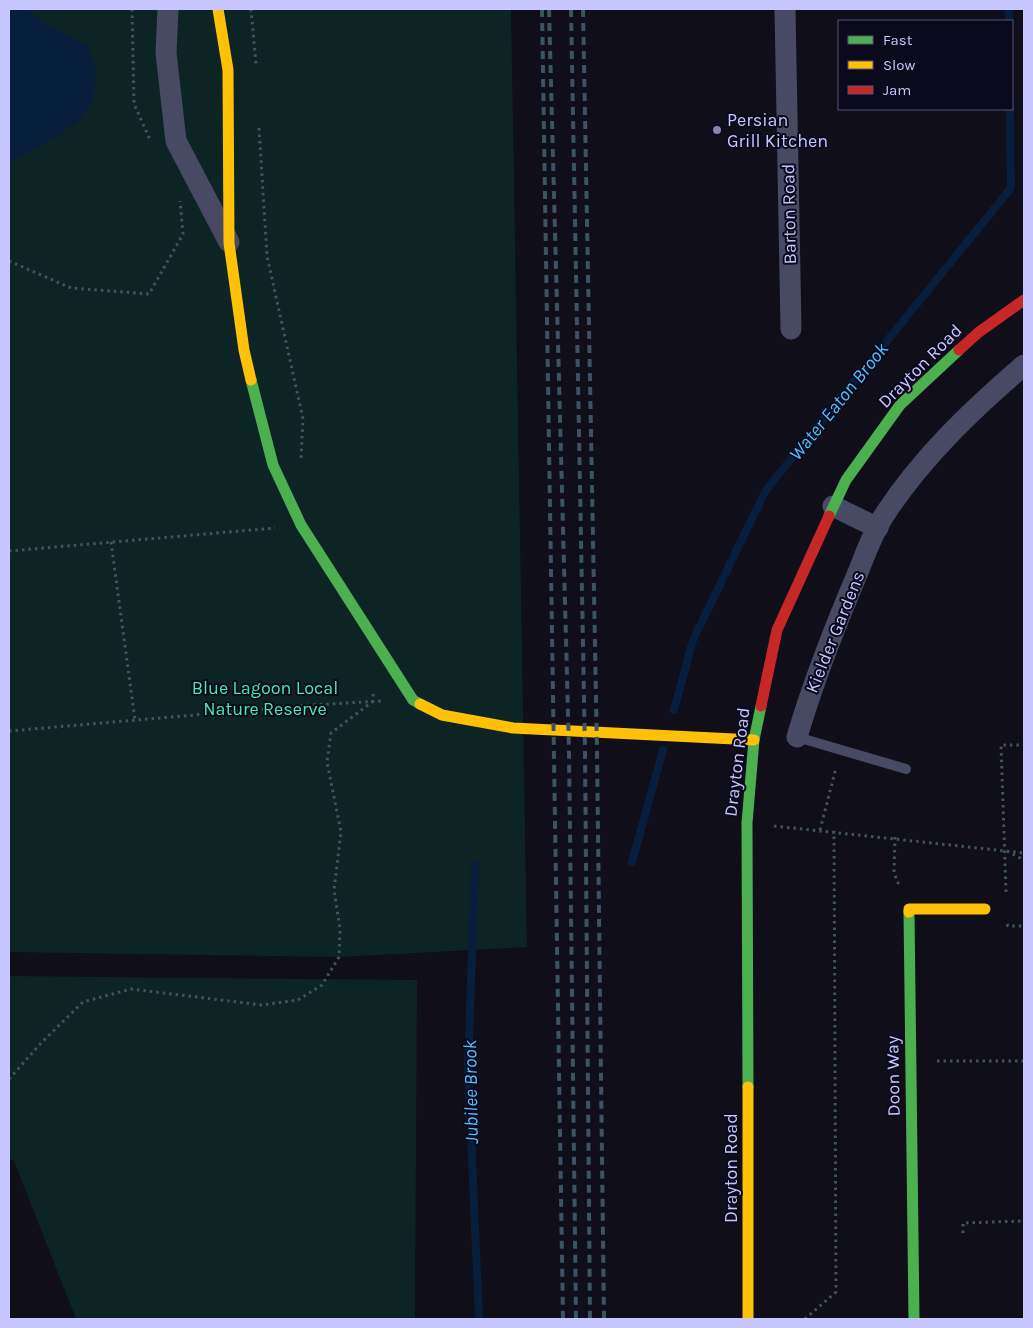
<svg xmlns="http://www.w3.org/2000/svg" width="1033" height="1328" viewBox="0 0 1033 1328" font-family="Karla,sans-serif">
<style>
.green{fill:#0c2423}
.water{fill:#071f3c}
.lines{fill:none;stroke-linecap:round;stroke-linejoin:round}
.stream{stroke:#071f3c;stroke-width:8}
.path{stroke:#415460;stroke-width:3;stroke-dasharray:2.5 4;stroke-linecap:butt}
.lane{stroke:#484a63;stroke-width:10}
.street{stroke:#484a63;stroke-width:21}
.fast{stroke:#4caf50;stroke-width:11}
.slow{stroke:#ffc107;stroke-width:11}
.jam{stroke:#c62828;stroke-width:11}
.rail{stroke:#3a5463;stroke-width:4;stroke-dasharray:8 6;stroke-linecap:butt}
.poi-dot{fill:#8786ae;stroke:#0b0a1d;stroke-width:2}
.labels{text-anchor:middle;stroke-width:4;stroke-linejoin:round;paint-order:stroke}
.poi-label{font-size:18px;fill:#c7c6ff;stroke:#0b0a1d;text-anchor:start}
.street-label{font-size:18px;fill:#c7c6ff;stroke:#0b0a1d}
.park-label{font-size:18px;fill:#47eab1;stroke:#0b0a1d}
.water-label{font-size:19px;font-style:italic;fill:#54c1ff;stroke:#0b0a1d}
</style>
<rect width="100%" height="100%" fill="#0f0e19"/>
<g class="green">
<path d="M 9,9 L 511,9 L 527,947 L 339,957 L 9,952 Z"/>
<path d="M 9,976 L 417,980 L 415,1319 L 76,1319 L 14,1161 L 9,1158 Z"/>
</g>
<path class="water" d="M 9,9 L 29,11 L 49,26 L 89,47 L 96,72 L 93,101 L 76,124 L 9,164 Z"/>
<g class="lines">
<g class="stream">
<path d="M 1009,9 L 1009,21"/>
<path d="M 674,710 L 693,640 L 766,490 L 1011,188 L 1010,109"/>
<path d="M 632,862 L 663,750"/>
<path d="M 475,865 L 468,1065 L 479,1319"/>
</g>
<g class="path">
<path d="M 132,9 L 134,104 L 151,142"/>
<path d="M 251,9 L 256,64"/>
<path d="M 259,128 L 267,256 L 303,419 L 301,460"/>
<path d="M 9,261 L 71,288 L 149,294 L 183,234 L 180,201"/>
<path d="M 111,542 L 135,720"/>
<path d="M 9,551 L 275,528"/>
<path d="M 9,731 L 311,705 L 382,701"/>
<path d="M 774,826 L 1024,853"/>
<path d="M 820,830 L 836,768"/>
<path d="M 895,837 L 894,873 L 899,885"/>
<path d="M 1007,851 L 1024,860"/>
<path d="M 1006,892 L 1001,745 L 1024,745"/>
<path d="M 1007,924 L 1008,926 L 1024,926"/>
<path d="M 937,1061 L 1024,1061"/>
<path d="M 9,1079 L 42,1042 L 83,1002 L 131,989 L 262,1005 L 298,1000 L 322,985 L 339,957 L 340,929 L 334,890 L 341,832 L 327,762 L 331,733 L 372,702 L 374,690"/>
<path d="M 963,1233 L 963,1223 L 1024,1221"/>
<path d="M 805,1319 L 836,1292 L 834,831"/>
</g>
<path class="lane" d="M 797,737 L 906,769"/>
<g class="street">
<path d="M 168,9 L 166,53 L 176,141 L 229,242"/>
<path d="M 785,9 L 791,329"/>
<path d="M 833,506 L 878,528"/>
<path d="M 797,737 C 813,682 834,629 856,577 C 865,556 872,533 885,514 C 923,456 972,410 1024,365"/>
</g>
<g class="fast">
<path d="M 251,380 L 273,465 L 301,525 L 413,700 L 420,704"/>
<path d="M 829,516 L 846,480 L 900,405 L 959,350"/>
<path d="M 909,912 L 914,1319"/>
<path d="M 748,1087 L 747,823 L 754,740 L 761,706"/>
</g>
<g class="slow">
<path d="M 218,9 L 228,70 L 229,243 L 244,350 L 251,380"/>
<path d="M 420,704 L 442,715 L 513,728 L 754,740"/>
<path d="M 909,912 L 909,909 L 985,909"/>
<path d="M 748,1087 L 748,1319"/>
</g>
<g class="jam">
<path d="M 959,350 L 979,332 L 1024,300"/>
<path d="M 761,706 L 777,630 L 829,516"/>
</g>
<g class="rail">
<path d="M 542,9 L 563,1319"/>
<path d="M 549,9 L 569,751 L 576,1319"/>
<path d="M 571,9 L 585,751 L 590,1319"/>
<path d="M 583,9 L 597,751 L 604,1319"/>
</g>
</g>
<circle class="poi-dot" cx="717" cy="130" r="5"/>
<g class="labels">
<g class="poi-label">
<text x="727" y="126">Persian<tspan x="727" dy="21">Grill Kitchen</tspan></text>
</g>
<g class="street-label">
<text transform="translate(789 214) rotate(-91)" y="6">Barton Road</text>
<text transform="translate(920 366) rotate(-45)" y="6">Drayton Road</text>
<text transform="translate(835 632) rotate(-68)" y="6">Kielder Gardens</text>
<text transform="translate(737 762) rotate(-83)" y="6">Drayton Road</text>
<text transform="translate(893 1076) rotate(-91)" y="6">Doon Way</text>
<text transform="translate(731 1168) rotate(-90)" y="6">Drayton Road</text>
</g>
<g class="park-label">
<text x="265" y="694">Blue Lagoon Local<tspan x="265" dy="21">Nature Reserve</tspan></text>
</g>
<g class="water-label">
<text transform="translate(838 401) rotate(-51)" y="7">Water Eaton Brook</text>
<text transform="translate(470 1092) rotate(-91)" y="7">Jubilee Brook</text>
</g>
</g>
<rect width="1033" height="1328" fill="none" stroke="#c7c6ff" stroke-width="20"/>
<rect x="838" y="20" width="175" height="90" fill="#0b0a1d" stroke="#565577"/>
<rect x="848" y="36" width="25" height="8" fill="#4caf50" stroke="#565577"/>
<text x="883" y="45" font-size="15" fill="#c7c6ff">Fast</text>
<rect x="848" y="61" width="25" height="8" fill="#ffc107" stroke="#565577"/>
<text x="883" y="70" font-size="15" fill="#c7c6ff">Slow</text>
<rect x="848" y="86" width="25" height="8" fill="#c62828" stroke="#565577"/>
<text x="883" y="95" font-size="15" fill="#c7c6ff">Jam</text>
</svg>
